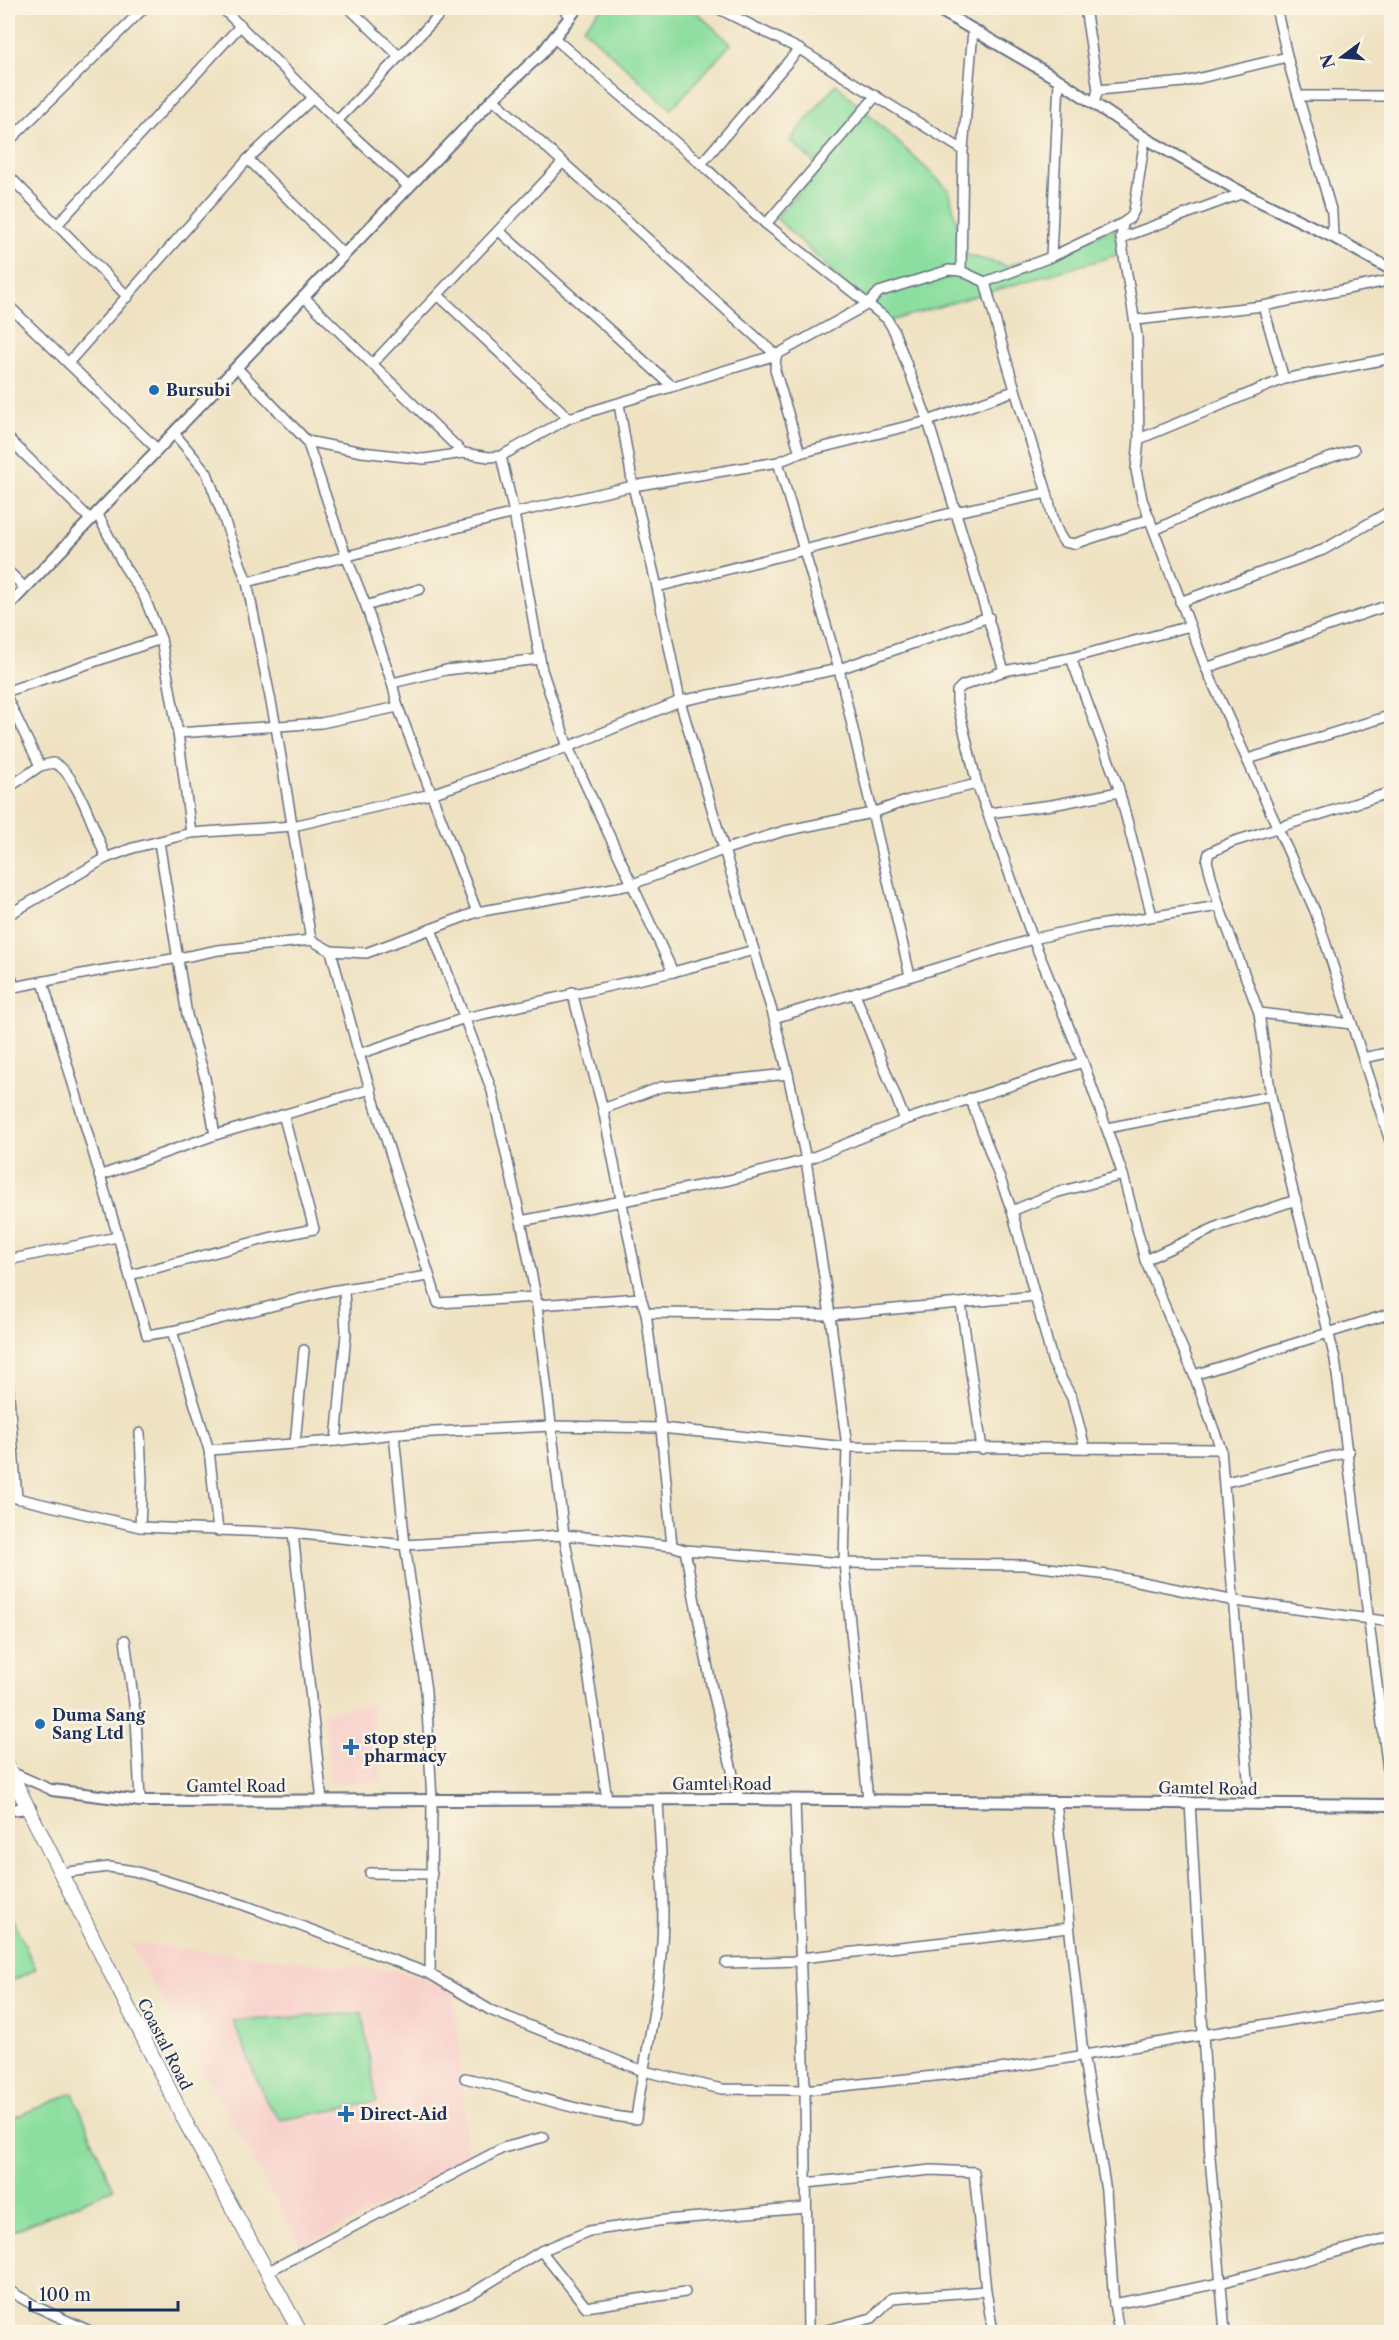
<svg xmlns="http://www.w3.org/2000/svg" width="1399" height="2340" viewBox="0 0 1399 2340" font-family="'Libre Caslon Text',serif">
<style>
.built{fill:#f7d0cb}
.green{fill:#8bde9f;stroke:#53867e;stroke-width:1.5}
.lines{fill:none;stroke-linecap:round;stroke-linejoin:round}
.minor-casing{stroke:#656e81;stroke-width:12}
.tertiary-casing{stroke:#656e81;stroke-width:14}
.primary-casing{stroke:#656e81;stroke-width:16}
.minor{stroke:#fff;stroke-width:9}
.tertiary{stroke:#fff;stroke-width:10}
.primary{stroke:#fff;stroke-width:14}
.poi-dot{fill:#1f6fb2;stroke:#fcf5e5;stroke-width:2}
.labels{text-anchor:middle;stroke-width:5;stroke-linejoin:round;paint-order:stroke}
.poi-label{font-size:16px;font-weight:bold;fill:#1b2f5e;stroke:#fcf5e5;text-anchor:start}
.street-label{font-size:16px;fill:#1b2f5e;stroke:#fcf5e5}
</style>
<rect width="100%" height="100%" fill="#fcf5e5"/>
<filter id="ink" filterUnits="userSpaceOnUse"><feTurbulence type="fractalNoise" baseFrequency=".0167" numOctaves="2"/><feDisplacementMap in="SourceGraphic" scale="12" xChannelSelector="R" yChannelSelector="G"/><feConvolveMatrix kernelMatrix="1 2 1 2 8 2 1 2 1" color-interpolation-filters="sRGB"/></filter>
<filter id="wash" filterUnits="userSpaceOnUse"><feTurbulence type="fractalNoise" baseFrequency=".008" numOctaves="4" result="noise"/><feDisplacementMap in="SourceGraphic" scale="24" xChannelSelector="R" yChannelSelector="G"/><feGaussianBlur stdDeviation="1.35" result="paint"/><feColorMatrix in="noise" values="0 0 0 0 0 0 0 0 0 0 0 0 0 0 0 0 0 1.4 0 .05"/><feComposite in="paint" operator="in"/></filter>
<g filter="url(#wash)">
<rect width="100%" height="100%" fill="#efe2c2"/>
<g class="built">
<path d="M 371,1704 L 381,1782 L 330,1783 L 323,1712 Z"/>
<path d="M 130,1943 L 397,1971 L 454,1988 L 468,2161 L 302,2247 Z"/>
</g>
<g class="green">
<path d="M 602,8 L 692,8 L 731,44 L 671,109 L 583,28 Z"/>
<path d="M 836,84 L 949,190 L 961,242 L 967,255 L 1008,266 L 1114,229 L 1120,254 L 890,321 L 857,295 L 776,218 L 820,168 L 790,140 Z"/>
<path d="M 8,1910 L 36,1969 L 8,1983 Z"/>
<path d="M 362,2013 L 377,2102 L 281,2120 L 267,2103 L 233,2021 Z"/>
<path d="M 73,2093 L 113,2189 L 8,2233 L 8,2120 Z"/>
</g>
</g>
<g filter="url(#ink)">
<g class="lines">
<g class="minor-casing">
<g id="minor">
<path d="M 222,8 L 337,121 L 409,187"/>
<path d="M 349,8 L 399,56"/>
<path d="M 562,8 L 570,15"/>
<path d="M 717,8 L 799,49 L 963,150"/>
<path d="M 1085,8 L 1098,90"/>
<path d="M 1276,8 L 1290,68 L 1332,213 L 1333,237"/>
<path d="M 8,9 L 9,8"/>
<path d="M 554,38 L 701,164 L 766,224 L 887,319 L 894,331 L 928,421 L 1004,671"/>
<path d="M 1299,96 L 1392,96"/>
<path d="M 493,99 L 776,355 L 775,370 L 800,453"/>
<path d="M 1094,103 L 1098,90 L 1184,82 L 1287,57"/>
<path d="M 337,121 L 446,8"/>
<path d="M 1145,138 L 1134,211 L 1130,218 L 1123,223 L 1121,238 L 1137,336 L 1139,439 L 1136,470 L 1142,499 L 1206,668 L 1315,911 L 1392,1147"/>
<path d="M 8,142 L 144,8"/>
<path d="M 248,159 L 344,255"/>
<path d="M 701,164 L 799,49"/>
<path d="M 8,175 L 128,297"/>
<path d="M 766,224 L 876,96"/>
<path d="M 57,225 L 241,25"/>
<path d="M 499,231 L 672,386"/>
<path d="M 1121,238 L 1243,193"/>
<path d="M 1051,257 L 1059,80"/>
<path d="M 961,271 L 963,150 L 973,30"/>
<path d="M 985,282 L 1051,257 L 1123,223"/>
<path d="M 438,295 L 569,418"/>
<path d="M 304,297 L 463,453"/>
<path d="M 8,305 L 158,450"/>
<path d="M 1136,320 L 1263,306"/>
<path d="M 68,363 L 248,159 L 313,98"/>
<path d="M 373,363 L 563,162"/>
<path d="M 237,368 L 307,441 L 346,556 L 366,606 L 392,683 L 398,707 L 477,912"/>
<path d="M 1284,379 L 1263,306 L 1392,280"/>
<path d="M 619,404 L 633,486 L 657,587 L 680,701 L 774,1018 L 788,1074 L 806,1160 L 830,1315 L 847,1447 L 844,1563 L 868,1800"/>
<path d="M 174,433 L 207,473 L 247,582 L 276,727 L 311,940"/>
<path d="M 8,438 L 90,519"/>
<path d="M 1139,439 L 1284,379 L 1392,358"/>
<path d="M 307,441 L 362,452 L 424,459 L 463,453 L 489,457 L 501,456 L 569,418 L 776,355 L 868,304 L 879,292 L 949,270 L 961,271 L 985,282 C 1003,351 1023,419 1045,486 C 1051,505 1052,526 1064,542 L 1074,544 L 1150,519"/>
<path d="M 501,456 L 514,513 L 542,670 L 568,747 L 673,972"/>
<path d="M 778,462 L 839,669 L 910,976"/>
<path d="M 97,513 L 124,566 L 144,596 L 161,639 L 178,733 L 191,833"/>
<path d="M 1155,530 C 1219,499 1286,471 1354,450"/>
<path d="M 8,571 L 24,587"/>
<path d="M 247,582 L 514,513 L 633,486 L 778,462 L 800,453 L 928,421 L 1014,391"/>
<path d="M 657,587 L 955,512 L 1047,493"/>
<path d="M 1180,602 L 1323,550 L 1392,510"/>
<path d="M 366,606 L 420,589"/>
<path d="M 1190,626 L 1071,658 L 1004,671 L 962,686 L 957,691 L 957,702 L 977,784 L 1033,939 L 1083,1062 L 1123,1175 L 1145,1260 L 1194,1375 L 1221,1449 L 1250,1803"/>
<path d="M 1071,658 L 1118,786 L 1152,916"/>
<path d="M 1206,668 L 1392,604"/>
<path d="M 392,683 L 446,670 L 540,659"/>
<path d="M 8,691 L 161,639"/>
<path d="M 8,700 L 40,766 L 53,763 C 75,768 97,837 106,858"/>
<path d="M 178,733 L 321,723 L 398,707"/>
<path d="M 1248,759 L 1392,715"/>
<path d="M 8,788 L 40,766"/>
<path d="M 1392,792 L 1232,842 L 1209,853 L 1207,861 L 1219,906 L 1259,1013 L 1271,1096 L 1281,1143 L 1335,1359 L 1392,1801"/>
<path d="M 988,813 L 1052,805 L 1119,792"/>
<path d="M 159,842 L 187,1015 L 205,1078 L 215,1135"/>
<path d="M 8,915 L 106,858 L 133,848 L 191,833 L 293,826 L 431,794 L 568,747 L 680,701 L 839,669 L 989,617"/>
<path d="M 431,929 L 492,1091 L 521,1221 L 536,1297 L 564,1535 L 581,1626 L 607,1799"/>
<path d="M 331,951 L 359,1054 L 438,1303 L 536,1297"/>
<path d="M 8,967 L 14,987"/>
<path d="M 43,982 L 147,1335 L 172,1331 L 331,1291 L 428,1276"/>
<path d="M 8,992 L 14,987 L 98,971 L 179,958 L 218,950 L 311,940 L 331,951 L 366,953 L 477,912 L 630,885 L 723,850 L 784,831 L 872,813 L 909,800 L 977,784"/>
<path d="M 572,992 L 603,1109 L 641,1298 L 646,1313 L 661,1428 L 672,1546"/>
<path d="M 855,994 L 905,1120"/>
<path d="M 1259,1013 L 1352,1024"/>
<path d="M 774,1018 L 1033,939 L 1086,927 L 1219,906"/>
<path d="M 359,1054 L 465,1018 L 673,972 L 754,950"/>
<path d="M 1363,1058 L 1392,1052"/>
<path d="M 970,1098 L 1012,1211 L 1053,1363 L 1072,1398 L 1085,1448"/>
<path d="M 603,1109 L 661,1087 L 788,1074"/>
<path d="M 1107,1128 L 1271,1096"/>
<path d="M 99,1176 L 215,1135 L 371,1089"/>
<path d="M 1012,1211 L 1055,1193 L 1123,1175"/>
<path d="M 521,1221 L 729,1180 L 806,1160 L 905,1120 L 1083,1062"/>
<path d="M 8,1260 L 117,1237"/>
<path d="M 1145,1260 L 1221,1225 L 1296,1200"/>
<path d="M 130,1275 L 269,1238 L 314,1229 L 283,1114"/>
<path d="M 961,1304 L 982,1449"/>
<path d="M 537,1305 L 641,1298"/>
<path d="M 646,1313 L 830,1315 L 1035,1296"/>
<path d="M 172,1331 L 209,1450 L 218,1531"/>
<path d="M 1194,1375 L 1392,1313"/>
<path d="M 8,1384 L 17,1498"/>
<path d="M 140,1433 L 142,1481 L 140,1527"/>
<path d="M 394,1434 L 405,1545 L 426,1691 L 432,1801 L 430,1974"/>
<path d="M 336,1441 L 346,1334 L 344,1289"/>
<path d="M 295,1444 L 304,1350"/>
<path d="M 209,1450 L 336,1441 L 394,1434 L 552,1426 L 661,1428 L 847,1447 L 1221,1449"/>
<path d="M 1226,1482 L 1349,1452"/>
<path d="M 8,1496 L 140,1527 L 293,1533 L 405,1545 L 564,1535 L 672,1546 L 685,1550 L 844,1563 L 1024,1565 L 1108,1575 L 1235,1601 L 1392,1622"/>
<path d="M 293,1533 L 322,1801"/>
<path d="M 685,1550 L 711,1684 L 739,1799"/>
<path d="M 125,1640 L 136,1718 L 140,1801"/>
<path d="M 9,1771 L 52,1790"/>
<path d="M 795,1800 L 805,2090 L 808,2332"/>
<path d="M 1056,1802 L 1083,2054 L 1106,2191 L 1114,2304 L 1119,2332"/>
<path d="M 1190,1802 L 1210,2157 L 1225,2332"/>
<path d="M 60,1873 L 109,1867 L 134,1871 L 244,1905 L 430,1974 L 490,2010 L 643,2071 L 722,2089 L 805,2090 L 1008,2068 L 1392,2003"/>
<path d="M 370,1873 L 432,1874"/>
<path d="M 801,1958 L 1069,1928"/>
<path d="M 726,1963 L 801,1961"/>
<path d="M 465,2078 C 522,2091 578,2113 636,2119 C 643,2064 657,2010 661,1955 C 666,1905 660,1849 658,1799"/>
<path d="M 806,2183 L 931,2170 L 974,2172 L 986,2291 L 993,2332"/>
<path d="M 541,2251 L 586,2307 L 685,2292"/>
<path d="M 267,2272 L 503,2148 L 544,2137"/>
<path d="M 8,2290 L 37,2307 L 92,2332"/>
<path d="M 1114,2304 L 1220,2283 L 1392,2237"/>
<path d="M 383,2332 L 471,2294 L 541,2251 L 589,2231 L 665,2220 L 806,2208"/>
<path d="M 819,2332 L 872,2318 L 892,2298 L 986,2291"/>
</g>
</g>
<g class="tertiary-casing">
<g id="tertiary">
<path d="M 936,8 L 1059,80 L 1145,138 L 1243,193 L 1333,237 L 1392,270"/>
<path d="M 8,606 L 493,99 L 542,53 L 577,8"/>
<path d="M 52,1790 L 140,1801 L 739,1799 L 1392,1805"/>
<path d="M 8,1810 L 30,1808"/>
</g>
</g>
<g class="primary-casing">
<path id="primary" d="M 8,1768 L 186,2123 L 300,2332"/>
</g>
<use href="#minor" class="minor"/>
<use href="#tertiary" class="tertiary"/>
<use href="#primary" class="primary"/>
</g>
</g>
<g class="poi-dot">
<circle cx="154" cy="390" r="6"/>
<circle cx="40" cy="1724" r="6"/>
<path d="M348 1738h6v6h6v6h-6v6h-6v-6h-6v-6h6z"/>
<path d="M343 2105h6v6h6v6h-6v6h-6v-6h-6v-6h6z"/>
</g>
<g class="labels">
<g class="poi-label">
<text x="166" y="396">Bursubi</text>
<text x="52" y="1721">Duma Sang<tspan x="52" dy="18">Sang Ltd</tspan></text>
<text x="364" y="1744">stop step<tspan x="364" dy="18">pharmacy</tspan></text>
<text x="360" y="2120">Direct-Aid</text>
</g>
<g class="street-label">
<text x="722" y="1790">Gamtel Road</text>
<text x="236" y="1792">Gamtel Road</text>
<text transform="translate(1208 1788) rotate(1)" y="6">Gamtel Road</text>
<text transform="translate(165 2044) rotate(63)" y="6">Coastal Road</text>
</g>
</g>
<rect width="1399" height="2340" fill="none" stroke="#fcf5e5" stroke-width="30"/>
<g transform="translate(1342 57) rotate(254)" stroke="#fcf5e5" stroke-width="4.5" paint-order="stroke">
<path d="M0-4.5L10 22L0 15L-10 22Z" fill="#1b2f5e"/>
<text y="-9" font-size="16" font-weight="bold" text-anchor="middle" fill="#1b2f5e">N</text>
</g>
<path d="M30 2301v9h148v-9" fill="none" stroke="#1b2f5e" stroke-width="3"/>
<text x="39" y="2301" font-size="18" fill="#1b2f5e" stroke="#fcf5e5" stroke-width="4.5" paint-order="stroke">100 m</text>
</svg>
